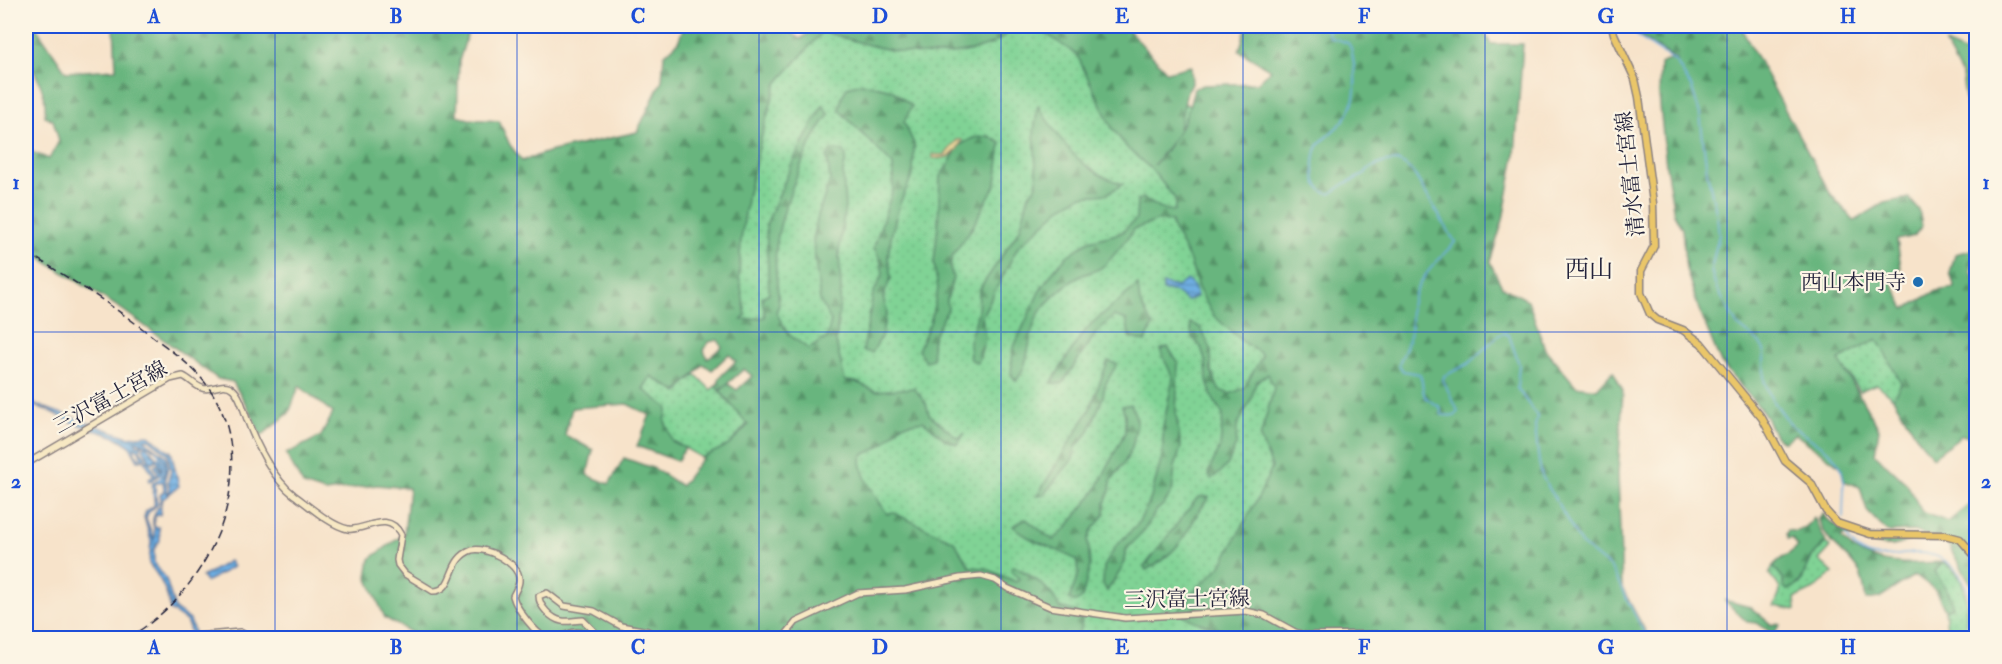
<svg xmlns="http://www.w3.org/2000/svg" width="2002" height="664" viewBox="0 0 2002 664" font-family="'IM FELL Double Pica','Noto Serif JP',serif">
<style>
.grass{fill:url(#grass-dots);stroke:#517a68;stroke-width:1.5}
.forest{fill:url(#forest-firs);stroke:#456c5c;stroke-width:1.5;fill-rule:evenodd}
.sand{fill:url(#sand-dots);stroke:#887e6c;stroke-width:1.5}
.water{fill:url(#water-rules);stroke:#48688f;stroke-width:1.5;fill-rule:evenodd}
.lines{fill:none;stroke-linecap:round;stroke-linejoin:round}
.stream{stroke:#6fafe3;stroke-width:1.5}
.secondary-casing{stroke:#8c8282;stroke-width:8}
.primary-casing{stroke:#8c8282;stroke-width:9}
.secondary{stroke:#f7e8c3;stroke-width:5}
.primary{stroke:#eac669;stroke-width:6}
.rail{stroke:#22223b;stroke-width:1.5;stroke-dasharray:9 4.5;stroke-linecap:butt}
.grid{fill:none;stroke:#1d4ed8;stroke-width:1.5;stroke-opacity:0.55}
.poi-dot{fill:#1f6fb2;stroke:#fcf5e5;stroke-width:2}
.labels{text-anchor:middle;stroke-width:4.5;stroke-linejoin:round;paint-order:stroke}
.street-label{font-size:21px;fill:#22223b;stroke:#fcf5e5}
.poi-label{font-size:21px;fill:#22223b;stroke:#fcf5e5;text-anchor:end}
.quarter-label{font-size:24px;fill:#22223b;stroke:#fcf5e5}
.neatline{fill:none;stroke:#1d4ed8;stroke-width:2}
.grid-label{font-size:20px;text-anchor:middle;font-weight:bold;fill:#1d4ed8}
</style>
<defs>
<pattern id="grass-dots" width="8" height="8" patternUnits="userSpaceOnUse" patternTransform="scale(1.5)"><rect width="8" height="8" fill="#80d395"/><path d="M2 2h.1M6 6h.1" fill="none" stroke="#6eb581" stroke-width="1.8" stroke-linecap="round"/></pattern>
<pattern id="forest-firs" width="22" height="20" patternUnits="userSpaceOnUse" patternTransform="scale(1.5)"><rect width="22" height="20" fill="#68b57e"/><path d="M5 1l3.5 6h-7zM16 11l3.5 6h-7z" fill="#559368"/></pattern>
<pattern id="sand-dots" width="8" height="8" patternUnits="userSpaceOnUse" patternTransform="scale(1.5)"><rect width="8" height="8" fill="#eeda9e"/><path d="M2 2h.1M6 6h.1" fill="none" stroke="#ccbb89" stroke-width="1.8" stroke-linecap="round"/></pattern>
<pattern id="water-rules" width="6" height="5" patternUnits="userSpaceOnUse" patternTransform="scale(1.5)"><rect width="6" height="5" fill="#6fafe3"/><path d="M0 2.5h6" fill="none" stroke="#5b8eb9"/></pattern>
</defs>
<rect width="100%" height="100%" fill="#fcf5e5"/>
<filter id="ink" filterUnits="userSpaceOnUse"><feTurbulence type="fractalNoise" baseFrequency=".0167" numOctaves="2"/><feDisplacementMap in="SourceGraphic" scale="12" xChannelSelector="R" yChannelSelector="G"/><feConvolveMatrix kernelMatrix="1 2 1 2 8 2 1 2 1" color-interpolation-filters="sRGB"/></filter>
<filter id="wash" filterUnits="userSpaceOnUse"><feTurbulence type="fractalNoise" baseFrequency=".008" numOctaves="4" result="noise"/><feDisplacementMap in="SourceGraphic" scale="24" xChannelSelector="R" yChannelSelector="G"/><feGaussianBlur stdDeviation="1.35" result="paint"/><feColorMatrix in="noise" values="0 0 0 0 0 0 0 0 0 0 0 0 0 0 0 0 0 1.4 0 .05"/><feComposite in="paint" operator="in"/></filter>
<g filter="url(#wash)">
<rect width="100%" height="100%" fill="#f7e3ca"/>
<g class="grass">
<path d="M 825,26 L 1043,26 L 1195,109 L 1282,286 L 1298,638 L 1055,638 L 803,487 L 760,374 L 729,304 L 753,112 Z"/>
<path d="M 1877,339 L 1902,383 L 1893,398 L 1876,384 L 1860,391 L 1838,360 Z"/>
<path d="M 696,375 L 711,390 L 715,386 L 748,423 L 729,445 L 702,458 L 672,441 L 665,421 L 643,389 L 651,376 L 678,393 L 685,383 Z"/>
<path d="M 1826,542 L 1831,547 L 1819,560 L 1833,573 L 1814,589 L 1795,598 L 1796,610 L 1774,606 C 1783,588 1782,589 1769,574 L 1773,566 L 1783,578 L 1783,586 L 1800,584 L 1813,555 Z"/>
<path d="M 1944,562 C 1973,581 1966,608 1965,638 L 1948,638 L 1945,610 L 1952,607 C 1953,592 1940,583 1935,571 Z"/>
</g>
<g class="forest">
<path d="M 26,26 L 35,26 L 66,72 L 116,69 L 114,26 L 470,26 L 459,61 L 457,116 L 469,119 L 499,121 L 510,145 L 522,161 L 548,152 L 637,132 L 662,80 L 664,55 L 678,42 L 684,26 L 783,26 L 800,39 L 818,26 L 1013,26 C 1008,36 995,44 984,47 C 932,65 873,48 823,31 L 777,83 L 764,127 L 748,193 L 741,240 L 739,276 L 746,315 L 742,320 L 765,317 L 762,297 L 769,293 L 766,225 L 795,157 L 823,105 L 829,115 C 807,141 779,215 776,249 C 774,267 778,287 779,305 L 776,312 L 788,334 L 809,349 L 827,338 L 831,321 L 820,301 L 813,241 L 818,215 L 830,180 L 827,157 L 831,150 L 844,151 L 846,158 L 843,173 L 845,207 L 839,252 L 841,290 L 836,342 L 845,381 L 856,382 L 876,391 L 914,388 L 926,403 L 929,414 L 958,438 L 965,433 L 957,444 L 946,440 L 923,421 L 901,425 C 887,441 883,447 862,455 C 857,474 878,498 887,514 L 892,512 L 954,541 L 970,567 L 985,568 L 1016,582 L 1019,579 L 1011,570 L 1014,566 C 1031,575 1052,589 1059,607 L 1076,612 L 1082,619 L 1081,628 L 1076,638 L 421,638 L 385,618 L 367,577 L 370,559 L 404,534 L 409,488 L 377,485 L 325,492 L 303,485 L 286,454 L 321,436 L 333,413 L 299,386 L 289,413 L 261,436 L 251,413 L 233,382 L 218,379 L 120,308 L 26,249 L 26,147 L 27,150 L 49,159 L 59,141 L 53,120 L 45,116 C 47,96 39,79 29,62 L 26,61 ZM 718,340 L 722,347 L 707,359 L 704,350 L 709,342 ZM 729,354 L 736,361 L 719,378 L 719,382 L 715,386 L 720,390 L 744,369 L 752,376 L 737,390 L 728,384 L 720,391 L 748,425 L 729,445 L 703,457 L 681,486 L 655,469 L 624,458 L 609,484 L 587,475 L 593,450 L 565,435 L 572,408 L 627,404 L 650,415 L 637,446 L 677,461 L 685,448 L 672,441 L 665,421 L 668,408 L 643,389 L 651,376 L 677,392 C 685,382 696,375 703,364 L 712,370 Z"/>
<path d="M 1035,26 L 1125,26 L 1167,72 L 1191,66 L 1192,84 L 1187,91 L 1178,133 L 1154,165 C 1177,137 1186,124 1194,88 L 1204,85 L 1257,83 L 1271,70 L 1239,51 L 1247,26 L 1480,26 L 1491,44 L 1523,44 L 1515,155 L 1503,220 L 1490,262 L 1502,287 L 1528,300 L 1545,349 L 1576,386 L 1597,389 L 1613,371 L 1623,391 L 1618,474 L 1622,588 L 1649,638 L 1247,638 L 1194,621 L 1177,612 L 1196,589 L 1220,567 L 1259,496 L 1272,467 L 1260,438 L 1274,388 L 1268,374 L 1256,382 L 1251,400 L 1237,426 L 1236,445 L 1228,464 L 1221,472 L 1211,479 L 1208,473 L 1220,447 L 1223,415 L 1212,397 L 1207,380 L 1206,363 L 1201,347 L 1192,337 L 1190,323 L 1200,327 L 1211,349 L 1211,370 L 1219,390 L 1230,394 L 1244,388 L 1262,356 L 1260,353 L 1243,342 L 1213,315 L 1198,288 L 1190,261 L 1172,226 L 1172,221 L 1157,221 L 1134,229 C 1131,235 1107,264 1102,267 C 1096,272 1087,272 1081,276 C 1067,283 1056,293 1045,305 C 1024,330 1034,359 1016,381 L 1011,374 L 1013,349 L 1039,292 L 1054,270 L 1067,256 L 1089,241 L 1121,233 L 1136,219 L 1137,200 L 1143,198 L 1161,209 L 1174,211 L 1176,200 L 1151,169 L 1128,149 L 1112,128 L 1077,55 Z"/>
<path d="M 1627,26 L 1740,26 L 1830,193 L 1854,221 L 1884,203 L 1909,198 L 1919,210 L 1922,226 L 1914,236 L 1897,240 L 1901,268 L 1890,278 L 1905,309 L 1936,291 L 1955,288 L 1950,273 L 1955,254 L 1976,249 L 1971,270 L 1976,285 L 1976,321 L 1972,340 L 1976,358 L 1976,439 L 1962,435 L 1933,457 L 1919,440 L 1893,398 L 1901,383 L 1877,339 L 1839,360 L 1879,429 L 1875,454 L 1907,484 L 1922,512 L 1948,522 L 1976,499 L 1976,611 L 1971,607 L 1974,589 L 1945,540 L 1913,531 L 1887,532 L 1867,511 L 1860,487 L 1844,481 L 1841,467 L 1795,434 L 1784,442 L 1775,436 L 1764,413 L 1721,363 L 1698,307 L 1686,269 L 1682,229 L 1674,214 L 1666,166 L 1659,95 L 1660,64 L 1669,60 L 1678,61 L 1628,28 Z"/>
<path d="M 1945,44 L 1976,57 L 1976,126 L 1966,105 L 1962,76 Z"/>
<path d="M 862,83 L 892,90 L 912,106 L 904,122 L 914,144 L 913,174 L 900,203 L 892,232 L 888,256 L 891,278 L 883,297 L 887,312 L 881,337 L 872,353 L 863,351 L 873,294 L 883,274 L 881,262 L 874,247 L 893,189 L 893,165 L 839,110 L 842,97 L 847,87 Z"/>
<path d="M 1038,106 C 1062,142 1079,171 1123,184 L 1107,194 L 1081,196 L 1063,206 L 1018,247 L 982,316 L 985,338 L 978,363 L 970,359 L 969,341 L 978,313 L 979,290 L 1020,229 L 1029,195 L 1037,185 L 1034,131 Z"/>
<path d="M 989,136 L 1001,143 L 996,183 L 972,228 L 952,256 L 950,268 L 953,278 L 947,300 L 948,309 L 934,335 L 932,344 L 933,359 L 925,361 L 918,350 L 930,323 L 938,289 L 934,263 L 938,225 L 940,176 L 949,164 L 958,146 L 973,138 Z"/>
<path d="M 1138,285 L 1140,303 L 1153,325 L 1145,342 L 1129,337 L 1127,320 L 1114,316 L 1096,333 L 1062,384 L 1051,383 L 1080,337 L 1092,323 Z"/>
<path d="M 1168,347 L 1178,363 L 1176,414 L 1181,447 L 1175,467 L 1172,492 L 1164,504 L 1156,511 L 1145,529 L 1127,549 L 1121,570 L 1107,591 L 1103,584 L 1104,567 L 1116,546 L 1137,525 L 1150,501 L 1163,453 L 1163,427 L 1173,378 L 1160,350 Z"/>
<path d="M 1108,361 L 1117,364 L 1105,385 L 1103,397 L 1092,424 L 1087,434 L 1076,447 L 1073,459 L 1044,494 L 1037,496 L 1089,411 Z"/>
<path d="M 1131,404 L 1137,420 L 1133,444 L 1128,457 L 1111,481 L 1110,491 L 1105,503 L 1105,514 L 1092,530 L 1088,540 L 1090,566 L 1082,598 L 1076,602 L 1069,599 L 1079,573 L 1076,560 C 1056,547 1030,543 1013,526 L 1026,519 L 1053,540 L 1065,530 L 1096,490 L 1125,432 L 1125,415 L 1122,406 Z"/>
<path d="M 1198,497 L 1209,497 C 1185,529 1186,549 1146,570 L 1144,567 Z"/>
<path d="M 1823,513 C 1834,531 1859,537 1879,539 C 1889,540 1898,538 1908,541 C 1876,557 1867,531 1840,537 C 1869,568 1905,564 1943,562 L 1935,571 C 1940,583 1953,592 1952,607 L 1945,610 L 1935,590 L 1915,575 L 1879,598 L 1866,600 C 1864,591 1864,580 1859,572 C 1848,553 1823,541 1819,519 Z"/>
<path d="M 1814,518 L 1826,542 C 1822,547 1816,551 1812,556 C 1803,569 1805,586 1787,590 L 1783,586 L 1783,578 L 1773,566 C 1780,557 1790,555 1798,546 L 1792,538 L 1788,539 L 1786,534 L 1788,530 C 1800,534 1807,527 1814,518 Z"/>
<path d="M 1724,600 L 1750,607 L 1772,625 L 1776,623 L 1780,625 L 1773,634 L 1757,623 L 1747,622 Z"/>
</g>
<path class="sand" d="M 957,140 L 962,140 C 956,155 949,159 933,158 L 933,155 L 945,155 Z"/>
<g class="water">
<path d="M 1187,280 L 1194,287 L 1197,296 L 1187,301 L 1173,291 L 1163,291 L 1163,284 L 1177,287 Z"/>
<path d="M 26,401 L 128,437 L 149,435 L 170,452 L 171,451 L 179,486 L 162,500 L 161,504 L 159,503 L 161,498 L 160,495 L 164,491 L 163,481 L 155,484 L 157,505 L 148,513 L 146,518 L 154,540 C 157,523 147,525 159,506 L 161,506 L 160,515 L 155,516 L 154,526 L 159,527 L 160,540 L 154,549 L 154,563 L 166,579 L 175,609 L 190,620 L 196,638 L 193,638 L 186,621 L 170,610 C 168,592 161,578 149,564 L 151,541 L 144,517 L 146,511 L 154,506 C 156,498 150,490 153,482 L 163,477 C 172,456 152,446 135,441 L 137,445 L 142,445 L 140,450 L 146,457 L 142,459 L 139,450 L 134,447 L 135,453 L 141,460 L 138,461 L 129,445 L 116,437 L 73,423 L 47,410 L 26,404 ZM 149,439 L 168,454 L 171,471 L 168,481 L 170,489 L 168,495 L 165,478 L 168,467 L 166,456 L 144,440 Z"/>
<path d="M 146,446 L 157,458 L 159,457 L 163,465 L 162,473 L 149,482 L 149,479 L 154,476 L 144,460 L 148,459 L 156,475 L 158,473 L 154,465 L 158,465 L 160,471 L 161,468 L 156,459 L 154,462 L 151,462 L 143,448 Z"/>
<path d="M 229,561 L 233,567 L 206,582 L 202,577 Z"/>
</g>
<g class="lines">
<g class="stream">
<path d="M 1331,26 L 1327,30 L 1329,37 L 1348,43 L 1351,48 C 1355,66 1358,91 1351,108 C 1346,123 1331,131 1321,142 C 1312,151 1311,180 1321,190 C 1324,192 1327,192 1330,194 L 1346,183 L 1364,175 L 1368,169 L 1385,162 L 1397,161 L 1405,165 L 1413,172 L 1455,242 C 1437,262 1417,278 1411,306 C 1410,314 1412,322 1411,329 C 1410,341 1403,353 1399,365 L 1403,371 L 1420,374 C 1427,396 1416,393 1440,407 L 1442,415 L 1455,416 L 1458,411 L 1443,380 L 1444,376 L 1468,364 L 1499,335 L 1504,333 L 1509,335 L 1519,364 L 1517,388 L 1537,416 L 1535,427 L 1539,462 L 1542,476 L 1581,544 L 1611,568 L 1647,638"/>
<path d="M 1626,26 L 1641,39 L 1676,62 L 1692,88 L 1700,114 L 1707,172 L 1717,216 L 1719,234 L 1711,270 L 1716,287 L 1737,325 L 1760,343 L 1764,350 L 1764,380 L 1771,398 L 1792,426 L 1830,452 L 1841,467 L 1844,481 L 1843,519"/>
<path d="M 156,450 C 164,461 167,469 159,480"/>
<path d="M 1845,534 C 1849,540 1853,547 1860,551 C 1887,568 1921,537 1952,566 C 1958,571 1964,580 1967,588 C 1973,604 1965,622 1965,638"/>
</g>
</g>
</g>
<g filter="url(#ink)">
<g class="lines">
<g class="secondary-casing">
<g id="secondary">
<path d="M 26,464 L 170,379 L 183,376 C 190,379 195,386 202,388 C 212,392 223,380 233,389 C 241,396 244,412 248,422 C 256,444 274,480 294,495 C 308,505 331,526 348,529 C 364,532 388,509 401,535 L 397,560 L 398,565 L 405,574 L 433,591 C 456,591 446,559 472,550 C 486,546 519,563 519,579 C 520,585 515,591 513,596 C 516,608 535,634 547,638"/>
<path d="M 174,638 L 240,632 L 252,638"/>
<path d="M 556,638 C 569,635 578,626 588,638"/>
<path d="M 601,638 L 583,620 C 576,620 568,622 562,621 C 551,619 539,606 539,596 L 547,593 L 564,606 L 594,611 L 621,626 L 648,631 L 663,638"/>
<path d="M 783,638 L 796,622 L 858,593 L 905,590 L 960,578 L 981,576 L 995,580 L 1007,588 L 1050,607 L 1125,618 L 1246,611 L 1264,615 L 1295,632 L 1305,635 L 1383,634 L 1392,638"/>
</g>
</g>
<g class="primary-casing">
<path id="primary" d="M 1612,26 L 1614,34 L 1635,79 L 1639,97 L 1653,203 L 1654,246 L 1641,271 L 1641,293 L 1650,314 L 1657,320 L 1683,330 L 1701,343 L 1762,418 L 1785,461 L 1811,483 L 1826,511 L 1837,523 L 1870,534 L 1945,535 L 1960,539 L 1976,557"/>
</g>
<use href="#secondary" class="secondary"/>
<use href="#primary" class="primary"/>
<path class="rail" d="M 26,252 C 66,276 106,301 143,329 C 163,345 186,360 202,379 C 238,421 238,480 220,529 C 202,575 170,613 128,638"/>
</g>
</g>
<path class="grid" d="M 275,26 L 275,638M 517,26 L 517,638M 759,26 L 759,638M 1001,26 L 1001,638M 1243,26 L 1243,638M 1485,26 L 1485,638M 1727,26 L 1727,638M 26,332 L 1976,332"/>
<circle class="poi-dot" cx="1918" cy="282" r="6"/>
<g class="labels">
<g class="street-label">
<text transform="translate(1630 174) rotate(-96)" y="7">清水富士宮線</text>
<text transform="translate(110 397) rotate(-29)" y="7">三沢富士宮線</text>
<text transform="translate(1187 599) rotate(-1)" y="7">三沢富士宮線</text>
</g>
<g class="poi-label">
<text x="1906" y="289">西山本門寺</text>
</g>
<g class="quarter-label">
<text x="1589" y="277">西山</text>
</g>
</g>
<rect width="2002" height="664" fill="none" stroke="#fcf5e5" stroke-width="66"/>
<rect x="33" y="33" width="1936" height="598" class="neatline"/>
<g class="grid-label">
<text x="154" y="23">A</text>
<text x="396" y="23">B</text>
<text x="638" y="23">C</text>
<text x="880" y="23">D</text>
<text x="1122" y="23">E</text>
<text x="1364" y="23">F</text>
<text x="1606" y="23">G</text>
<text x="1848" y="23">H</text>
<text x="16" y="189">1</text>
<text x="1986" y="189">1</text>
<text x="16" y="488">2</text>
<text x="1986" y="488">2</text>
<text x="154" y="654">A</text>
<text x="396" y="654">B</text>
<text x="638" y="654">C</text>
<text x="880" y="654">D</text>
<text x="1122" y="654">E</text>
<text x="1364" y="654">F</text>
<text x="1606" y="654">G</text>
<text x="1848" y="654">H</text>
</g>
</svg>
